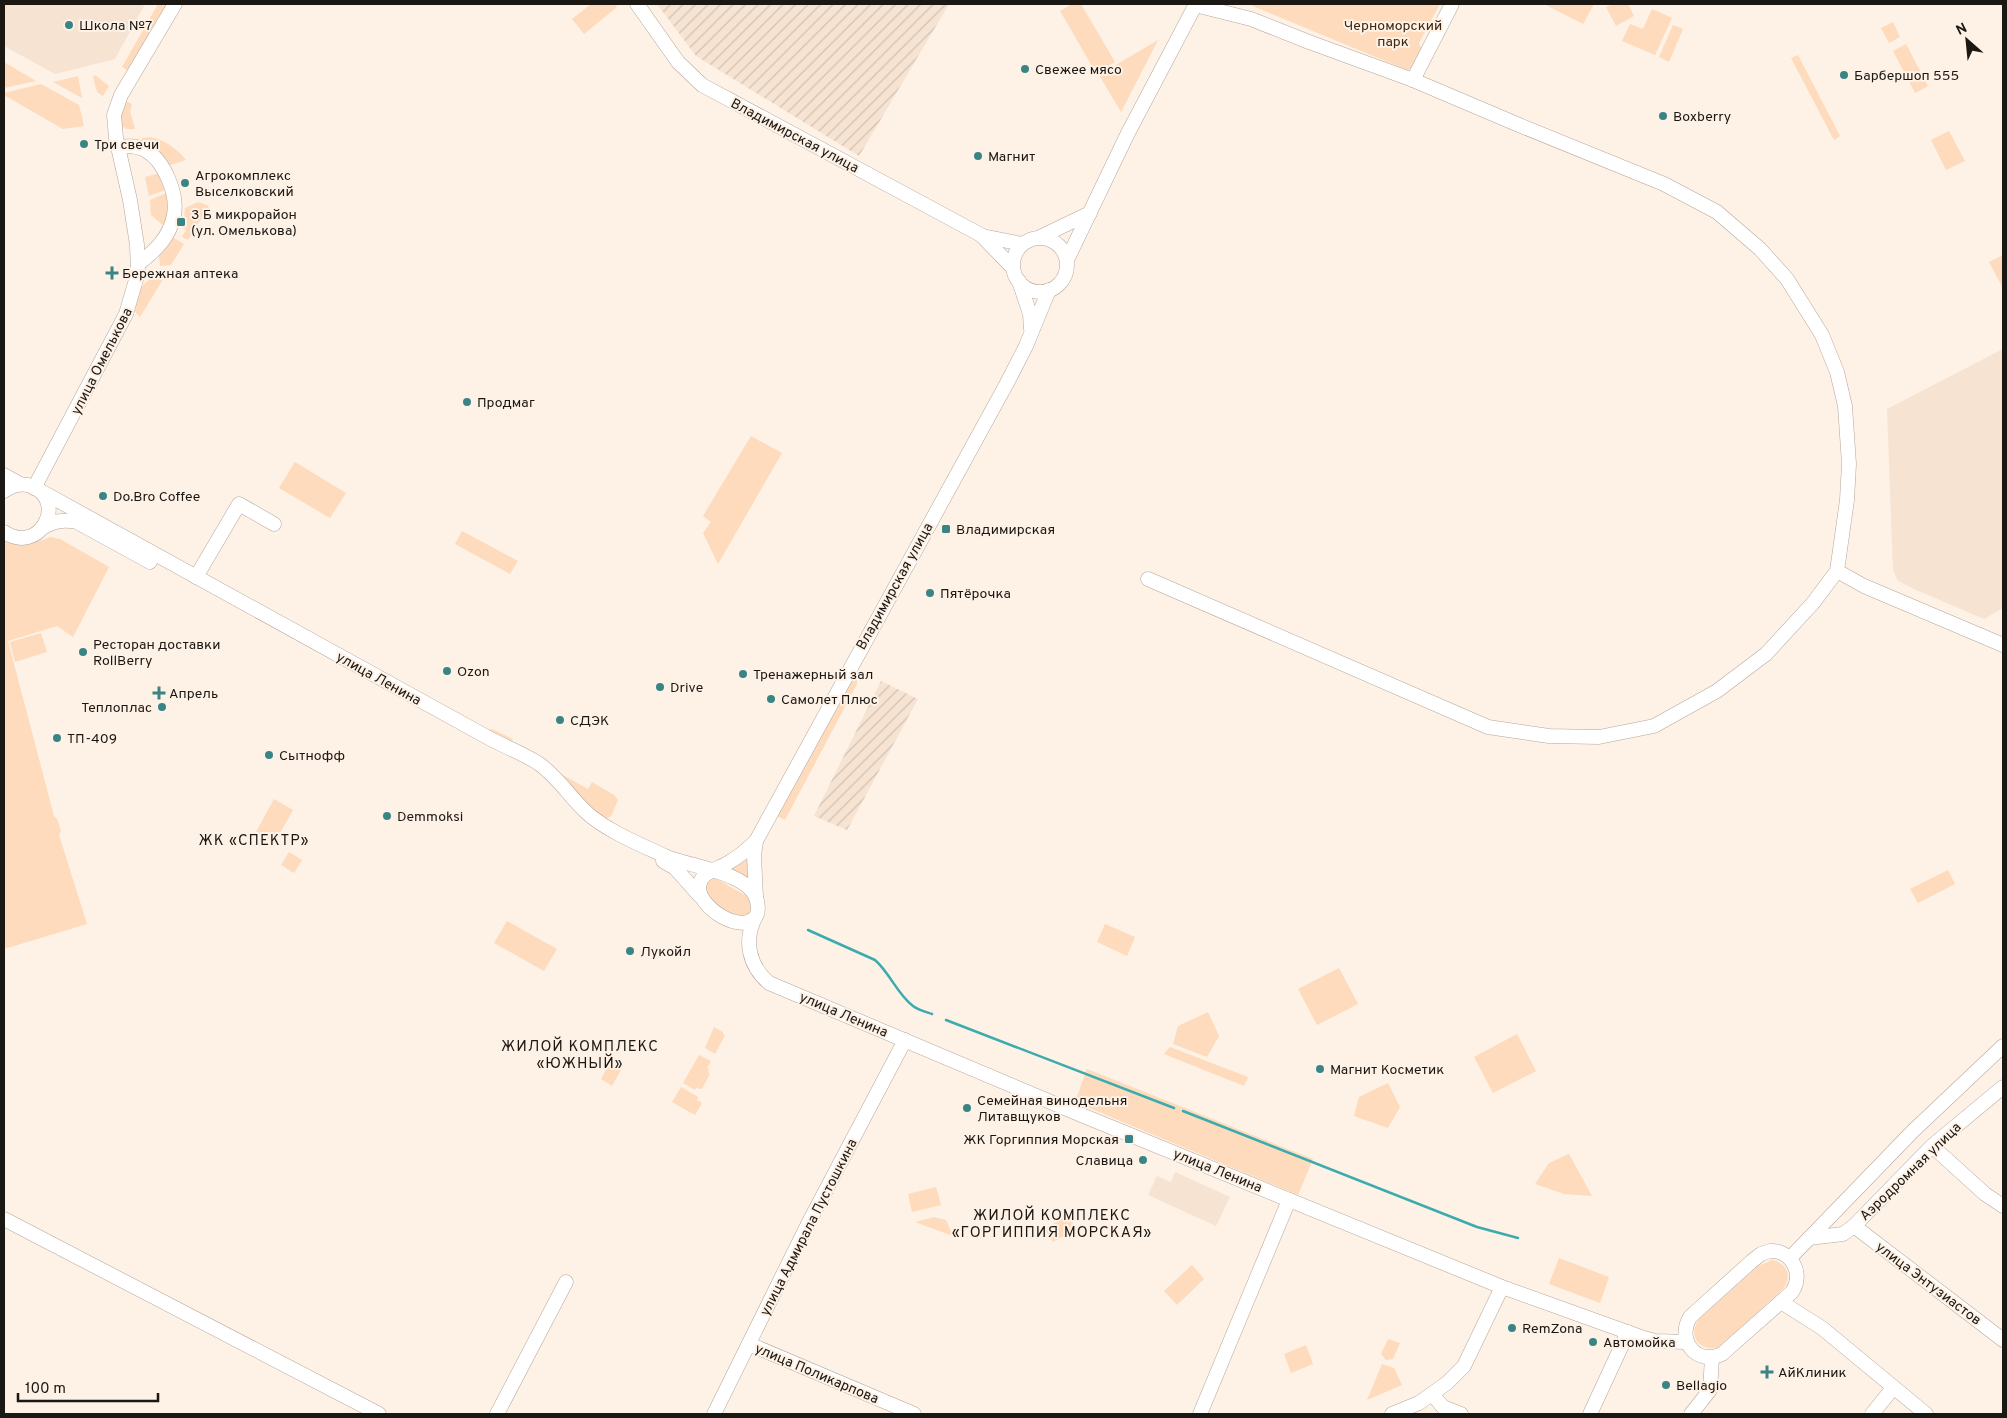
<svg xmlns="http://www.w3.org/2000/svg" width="2007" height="1418" viewBox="0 0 2007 1418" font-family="Overpass,sans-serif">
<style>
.built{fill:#f6e3d2}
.industrial{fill:url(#industrial-furrows)}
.green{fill:#fddbbc}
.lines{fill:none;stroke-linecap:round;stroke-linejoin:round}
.stream{stroke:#3cabad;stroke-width:2.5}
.minor-casing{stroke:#b3a79c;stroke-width:15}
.minor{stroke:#fff;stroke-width:14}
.poi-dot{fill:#3b8485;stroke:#fef1e5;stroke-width:2}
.labels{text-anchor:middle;stroke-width:4;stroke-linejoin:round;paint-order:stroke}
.poi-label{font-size:14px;fill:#1b1713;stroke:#fef1e5;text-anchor:start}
.park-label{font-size:14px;fill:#3e270e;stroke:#fef1e5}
.street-label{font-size:14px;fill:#1b1713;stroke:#fef1e5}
.neighbourhood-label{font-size:15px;letter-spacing:1px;fill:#1b1713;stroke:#fef1e5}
</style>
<defs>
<pattern id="industrial-furrows" width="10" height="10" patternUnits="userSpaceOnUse" patternTransform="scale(1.25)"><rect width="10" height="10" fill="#f6e3d2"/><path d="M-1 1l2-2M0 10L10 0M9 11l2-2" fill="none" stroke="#d2c2b3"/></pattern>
</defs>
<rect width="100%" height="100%" fill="#fef1e5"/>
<g class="built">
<path d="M 4,4 L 145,4 L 115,59 L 55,74 L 4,46 Z"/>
<path d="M 2003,349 L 2003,608 L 1984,619 L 1914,589 L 1898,581 L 1893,570 L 1887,409 Z"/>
<path d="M 1175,1172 L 1230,1197 L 1216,1226 L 1148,1195 L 1157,1176 L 1171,1182 Z"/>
</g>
<g class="industrial">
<path d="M 657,4 L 949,4 L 859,156 L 696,56 Z"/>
<path d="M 881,681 L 918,699 L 847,830 L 814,816 Z"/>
</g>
<g class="green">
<path d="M 158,4 L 170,4 L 130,72 L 122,67 Z"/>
<path d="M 591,4 L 614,4 L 617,7 L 584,34 L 572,19 Z"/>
<path d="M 1072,4 L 1081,4 L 1115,62 L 1096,73 L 1060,11 Z"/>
<path d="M 1248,4 L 1440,4 L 1419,43 L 1422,51 L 1417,65 L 1407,70 Z"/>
<path d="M 1547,4 L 1594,4 L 1583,24 L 1546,5 Z"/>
<path d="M 1613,4 L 1628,4 L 1634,16 L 1616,26 L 1606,7 Z"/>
<path d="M 1652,9 L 1672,18 L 1655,55 L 1622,41 L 1630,24 L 1643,29 Z"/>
<path d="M 1893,22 L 1900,37 L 1889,43 L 1881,28 Z"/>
<path d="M 1673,25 L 1683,29 L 1669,62 L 1659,57 Z"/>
<path d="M 1158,40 L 1121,112 L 1099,75 Z"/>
<path d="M 1906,44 L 1928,86 L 1915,93 L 1893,51 Z"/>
<path d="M 1798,55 L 1840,136 L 1834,140 L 1791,58 Z"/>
<path d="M 4,62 L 36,81 L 4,88 Z"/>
<path d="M 95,75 L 109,86 L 103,96 L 97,92 L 93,77 Z"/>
<path d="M 78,76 L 82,98 L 53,82 Z"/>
<path d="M 41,84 L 79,105 L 84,126 L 63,129 L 4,95 L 4,93 Z"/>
<path d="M 125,101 L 132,104 L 130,111 L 135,129 L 127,129 L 122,126 L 121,111 Z"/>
<path d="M 1949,131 L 1965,161 L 1946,170 L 1931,140 Z"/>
<path d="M 150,137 C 165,140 176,148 186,160 L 168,166 L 142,143 L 142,138 Z"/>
<path d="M 160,173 L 165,190 L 149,196 L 145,177 Z"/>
<path d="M 166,193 L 169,206 L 165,227 L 151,215 L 150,200 Z"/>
<path d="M 198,202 L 209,206 L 188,240 L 182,237 L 186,230 L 182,228 L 186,221 L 184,218 L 185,208 Z"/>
<path d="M 171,236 L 184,244 L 171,265 L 160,266 L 159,256 Z"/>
<path d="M 2003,255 L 2003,288 L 1989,262 Z"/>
<path d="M 165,276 L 140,317 L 136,313 L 134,307 C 141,288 142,278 165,276 Z"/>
<path d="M 751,436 L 782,453 L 718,564 L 703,533 L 711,522 L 703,516 Z"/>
<path d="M 295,462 L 346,493 L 330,518 L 279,488 Z"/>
<path d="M 462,531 L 518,561 L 510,574 L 455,544 Z"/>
<path d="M 50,537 L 60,539 L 109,567 L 73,637 L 57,626 L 8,641 L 54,816 L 57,819 L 61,831 L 59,835 L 87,924 L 4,949 L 4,539 C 21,545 33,545 50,537 Z"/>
<path d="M 41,633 L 47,652 L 15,662 L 10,642 Z"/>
<path d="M 852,677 L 857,680 L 857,684 L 785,820 L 777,816 Z"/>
<path d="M 492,729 L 513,739 L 509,745 L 588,789 L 592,782 L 614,795 L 618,800 L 611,816 L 605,820 L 563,783 L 487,734 L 488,730 Z"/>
<path d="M 274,799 L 293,810 L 275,842 L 256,832 Z"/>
<path d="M 289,852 L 302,860 L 294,873 L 281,865 Z"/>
<path d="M 748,856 L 752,886 L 725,869 Z"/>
<path d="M 1948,870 L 1955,884 L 1918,903 L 1910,889 Z"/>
<path d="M 715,878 L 750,898 L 753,910 L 748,917 L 733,915 L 707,899 L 703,885 L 708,880 Z"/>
<path d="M 507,921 L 557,949 L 544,971 L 494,943 Z"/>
<path d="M 1105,924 L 1135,937 L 1127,956 L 1097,942 Z"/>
<path d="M 1339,968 L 1358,1004 L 1317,1025 L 1298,989 Z"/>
<path d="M 1208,1012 L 1219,1036 L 1207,1057 L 1173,1044 L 1178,1026 Z"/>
<path d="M 714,1027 L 723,1032 L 723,1034 L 725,1035 L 715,1054 L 705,1048 Z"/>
<path d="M 1517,1034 L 1536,1071 L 1493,1093 L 1474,1057 Z"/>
<path d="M 1170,1047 L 1248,1077 L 1244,1086 L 1164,1054 Z"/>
<path d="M 699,1055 L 711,1061 L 707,1068 L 709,1069 L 708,1072 L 710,1074 L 702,1089 L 696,1088 L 695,1090 L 683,1083 Z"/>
<path d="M 610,1062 L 622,1068 L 612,1086 L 601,1079 Z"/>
<path d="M 1087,1069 L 1313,1159 L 1298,1195 L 1075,1102 Z"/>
<path d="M 1388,1083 L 1400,1107 L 1388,1128 L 1354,1116 L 1359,1097 Z"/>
<path d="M 681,1087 L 698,1097 L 697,1100 L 702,1103 L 695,1115 L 672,1102 Z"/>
<path d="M 1569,1154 L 1592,1196 L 1564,1194 L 1535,1184 L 1549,1163 Z"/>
<path d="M 936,1187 L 941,1205 L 912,1212 L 908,1194 Z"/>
<path d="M 1068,1215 L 1076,1229 L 1053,1242 L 1045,1229 Z"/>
<path d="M 934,1217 L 946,1220 L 953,1236 L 915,1222 Z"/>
<path d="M 1559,1258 L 1609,1277 L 1600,1303 L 1549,1284 Z"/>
<path d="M 1772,1260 C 1787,1263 1792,1275 1784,1288 L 1719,1347 C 1699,1353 1687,1335 1699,1319 L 1758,1266 Z"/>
<path d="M 1192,1265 L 1204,1279 L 1177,1305 L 1164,1291 Z"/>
<path d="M 1388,1339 L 1400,1343 L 1393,1359 L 1386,1360 L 1381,1354 Z"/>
<path d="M 1306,1345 L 1313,1364 L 1291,1373 L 1284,1354 Z"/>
<path d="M 1382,1364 L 1394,1368 L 1402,1385 L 1367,1400 Z"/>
</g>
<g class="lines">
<g class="stream">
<path d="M 808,930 L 875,960 C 890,973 897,994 913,1006 C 918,1010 926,1012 932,1014"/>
<path d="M 946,1020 L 1174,1108"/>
<path d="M 1183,1111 L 1477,1227 L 1518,1238"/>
</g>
<g class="minor-casing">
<g id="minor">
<path d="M 637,4 L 678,62 L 702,85 L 981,235 L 1013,268"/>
<path d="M 1195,5 L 1251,19 L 1309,42 L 1413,80 L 1519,125 L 1664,184 L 1717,212 L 1760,249 L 1787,279 L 1822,335 L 1837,372 L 1845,406 L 1849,464 L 1847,500 L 1837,571 L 1864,586 L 2003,645"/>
<path d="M 1413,80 L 1452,4"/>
<path d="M 118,147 C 127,146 136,145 145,150 C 164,160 178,194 174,215 C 170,237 155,251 138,264"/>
<path d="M 982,236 L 1022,244"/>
<path d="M 1040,237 L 1090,213"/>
<circle cx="1040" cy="265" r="27"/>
<path d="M 1067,260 L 1128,133 L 1196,4"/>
<path d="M 1019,281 L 1030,314 L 1031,329"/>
<path d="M 4,475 L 20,484"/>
<path d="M 34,488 L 126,314 L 138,273 L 137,245 L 130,200 L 116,138 L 114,115 L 121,95 L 175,4"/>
<path d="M 37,489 L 487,737 C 503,746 522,753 538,763 C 557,776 569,796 586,812 C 605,830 641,845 665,856 C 689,867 751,872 757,901 C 758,906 759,912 756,916 C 742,936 698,907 699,887 C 699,885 701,879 703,877 C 708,871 719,868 726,864 C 737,858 747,850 756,841 L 1007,383 L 1026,346 L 1049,290"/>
<path d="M 4,491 C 13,485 23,482 34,487 C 67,504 39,555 4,532"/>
<path d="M 42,528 C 54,521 63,519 77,522 L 150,562"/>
<path d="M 196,577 L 239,504 L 274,524"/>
<path d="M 1148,579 L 1488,727 L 1549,736 L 1599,737 L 1654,726 L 1717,691 L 1766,654 L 1813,603 L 1837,571"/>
<path d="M 756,841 L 754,856 L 756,897"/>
<path d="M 663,861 L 675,868 L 700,896"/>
<path d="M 756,916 C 743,940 749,966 769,983 L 1079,1114 L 1502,1287 L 1644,1338 L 1655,1341 L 1687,1342"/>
<path d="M 1932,1146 L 1985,1194 L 2003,1206"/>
<path d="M 4,1219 L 379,1414"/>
<path d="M 1854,1226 L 2003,1340"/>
<path d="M 1809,1238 L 1843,1234 L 1854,1226 L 1932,1146 L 2003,1087"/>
<path d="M 1770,1251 C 1792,1250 1804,1274 1792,1292 L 1722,1354 C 1697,1366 1676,1341 1690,1317 L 1752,1261 L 1761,1254 Z"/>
<path d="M 1790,1258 L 1913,1131 L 2003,1046"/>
<path d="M 1781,1302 L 1822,1328 L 1926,1414"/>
<path d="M 749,1344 L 914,1414"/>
<path d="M 1432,1394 L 1443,1407 L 1461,1414"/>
<path d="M 497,1414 L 566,1282"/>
<path d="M 714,1414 L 808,1224 L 905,1040"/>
<path d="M 1200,1414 L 1289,1200"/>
<path d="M 1392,1414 L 1419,1403 L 1447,1383 L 1464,1366 L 1502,1287"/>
<path d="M 1590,1414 L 1628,1332"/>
<path d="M 1691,1414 L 1710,1390 L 1712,1358"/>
<path d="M 1872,1414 L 1893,1388"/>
</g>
</g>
<use href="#minor" class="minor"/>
</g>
<g class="poi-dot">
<circle cx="69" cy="25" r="5"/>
<circle cx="1025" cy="69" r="5"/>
<circle cx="1844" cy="75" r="5"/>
<circle cx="1663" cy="116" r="5"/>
<circle cx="84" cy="144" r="5"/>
<circle cx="978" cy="156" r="5"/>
<circle cx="185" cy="183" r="5"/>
<rect x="176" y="217" width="10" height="10" rx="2.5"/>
<path d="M109.5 265.5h5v5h5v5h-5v5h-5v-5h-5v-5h5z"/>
<circle cx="467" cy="402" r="5"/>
<circle cx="103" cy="496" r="5"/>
<rect x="941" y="524" width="10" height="10" rx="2.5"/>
<circle cx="930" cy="593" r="5"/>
<circle cx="83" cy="652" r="5"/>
<circle cx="447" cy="671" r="5"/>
<circle cx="743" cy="674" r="5"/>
<circle cx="660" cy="687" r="5"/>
<path d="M156.5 685.5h5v5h5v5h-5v5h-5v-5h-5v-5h5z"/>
<circle cx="771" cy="699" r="5"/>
<circle cx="162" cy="707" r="5"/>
<circle cx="560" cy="720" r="5"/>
<circle cx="57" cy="738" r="5"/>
<circle cx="269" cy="755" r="5"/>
<circle cx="387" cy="816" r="5"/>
<circle cx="630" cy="951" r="5"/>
<circle cx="1320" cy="1069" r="5"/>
<circle cx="967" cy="1108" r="5"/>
<rect x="1124" y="1134" width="10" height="10" rx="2.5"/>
<circle cx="1143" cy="1160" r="5"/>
<circle cx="1512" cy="1328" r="5"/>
<circle cx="1593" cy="1342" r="5"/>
<path d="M1764.5 1364.5h5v5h5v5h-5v5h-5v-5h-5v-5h5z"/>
<circle cx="1666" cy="1385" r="5"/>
</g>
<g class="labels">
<g class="poi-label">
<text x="79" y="30">Школа №7</text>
<text x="1035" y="74">Свежее мясо</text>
<text x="1854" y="80">Барбершоп 555</text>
<text x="1673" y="121">Boxberry</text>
<text x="94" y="149">Три свечи</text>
<text x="988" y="161">Магнит</text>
<text x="195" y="180">Агрокомплекс<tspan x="195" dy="16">Выселковский</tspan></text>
<text x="191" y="219">3 Б микрорайон<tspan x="191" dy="16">(ул. Омелькова)</tspan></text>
<text x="122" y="278">Бережная аптека</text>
<text x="477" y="407">Продмаг</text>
<text x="113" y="501">Do.Bro Coffee</text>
<text x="956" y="534">Владимирская</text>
<text x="940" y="598">Пятёрочка</text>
<text x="93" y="649">Ресторан доставки<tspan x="93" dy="16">RollBerry</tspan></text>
<text x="457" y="676">Ozon</text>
<text x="753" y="679">Тренажерный зал</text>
<text x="670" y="692">Drive</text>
<text x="169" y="698">Апрель</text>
<text x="781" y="704">Самолет Плюс</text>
<text x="152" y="712" text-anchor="end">Теплоплас</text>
<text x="570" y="725">СДЭК</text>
<text x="67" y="743">ТП-409</text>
<text x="279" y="760">Сытнофф</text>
<text x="397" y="821">Demmoksi</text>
<text x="640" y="956">Лукойл</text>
<text x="1330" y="1074">Магнит Косметик</text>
<text x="977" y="1105">Семейная винодельня<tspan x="977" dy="16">Литавщуков</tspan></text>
<text x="1119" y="1144" text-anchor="end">ЖК Горгиппия Морская</text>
<text x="1133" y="1165" text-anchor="end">Славица</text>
<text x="1522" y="1333">RemZona</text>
<text x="1603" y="1347">Автомойка</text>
<text x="1778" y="1377">АйКлиник</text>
<text x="1676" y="1390">Bellagio</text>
</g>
<g class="park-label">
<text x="1393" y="30">Черноморский<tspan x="1393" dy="16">парк</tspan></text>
</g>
<g class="street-label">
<text transform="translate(795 135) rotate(28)" y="5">Владимирская улица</text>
<text transform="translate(101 361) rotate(-63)" y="5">улица Омелькова</text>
<text transform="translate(894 586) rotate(-61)" y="5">Владимирская улица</text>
<text transform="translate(379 678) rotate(29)" y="5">улица Ленина</text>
<text transform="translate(844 1014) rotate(23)" y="5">улица Ленина</text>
<text transform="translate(1218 1170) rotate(22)" y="5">улица Ленина</text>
<text transform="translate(1910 1171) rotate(-44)" y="5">Аэродромная улица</text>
<text transform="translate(808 1227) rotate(-63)" y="5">улица Адмирала Пустошкина</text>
<text transform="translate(1929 1283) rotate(37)" y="5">улица Энтузиастов</text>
<text transform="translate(817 1373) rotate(23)" y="5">улица Поликарпова</text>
</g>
<g class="neighbourhood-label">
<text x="254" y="845">ЖК «СПЕКТР»</text>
<text x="580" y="1051">ЖИЛОЙ КОМПЛЕКС<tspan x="580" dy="17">«ЮЖНЫЙ»</tspan></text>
<text x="1052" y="1220">ЖИЛОЙ КОМПЛЕКС<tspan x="1052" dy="17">«ГОРГИППИЯ МОРСКАЯ»</tspan></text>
</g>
</g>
<rect width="2007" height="1418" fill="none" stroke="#1b1713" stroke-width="10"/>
<g transform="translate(1967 40) rotate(333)" stroke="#fef1e5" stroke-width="4" paint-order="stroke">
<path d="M0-4L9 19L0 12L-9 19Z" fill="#1b1713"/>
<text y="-8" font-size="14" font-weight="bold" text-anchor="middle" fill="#1b1713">N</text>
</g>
<path d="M18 1393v8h140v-8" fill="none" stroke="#1b1713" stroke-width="2.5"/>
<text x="25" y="1393" font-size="15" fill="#1b1713" stroke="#fef1e5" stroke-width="4" paint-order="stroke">100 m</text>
</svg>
